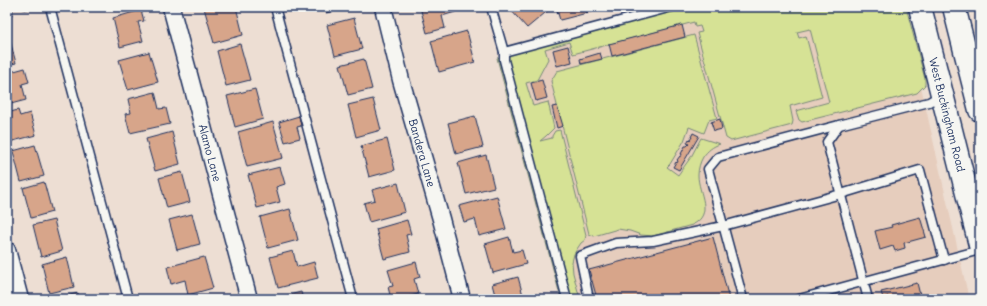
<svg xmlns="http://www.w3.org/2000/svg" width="987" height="306" viewBox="0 0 987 306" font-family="Delius,sans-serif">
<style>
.built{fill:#e6cdbd}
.green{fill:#d6e295;stroke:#78887a}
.building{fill:#d7a58a;stroke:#1b2f5e}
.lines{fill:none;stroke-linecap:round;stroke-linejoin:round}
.service-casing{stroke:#1b2f5e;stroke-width:11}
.minor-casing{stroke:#1b2f5e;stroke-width:19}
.secondary-casing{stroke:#1b2f5e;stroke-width:25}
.service{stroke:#f6f6f2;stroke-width:8}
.minor{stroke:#f6f6f2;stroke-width:16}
.secondary{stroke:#f6f6f2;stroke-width:22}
.labels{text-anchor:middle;stroke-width:3;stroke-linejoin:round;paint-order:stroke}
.street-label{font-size:11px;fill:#1b2f5e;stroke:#f6f6f2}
</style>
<rect width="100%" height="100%" fill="#edded3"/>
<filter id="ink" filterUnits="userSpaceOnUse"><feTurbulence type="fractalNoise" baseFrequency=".025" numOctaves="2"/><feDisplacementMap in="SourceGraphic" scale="8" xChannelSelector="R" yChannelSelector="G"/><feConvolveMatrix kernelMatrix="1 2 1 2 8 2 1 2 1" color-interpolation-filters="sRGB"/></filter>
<g filter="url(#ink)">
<path class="built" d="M 696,7 L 903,7 L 969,299 L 573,299 L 509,58 Z"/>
<g class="green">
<path d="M 685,7 L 906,7 L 925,79 L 925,85 L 917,93 L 802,122 L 799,120 L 796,111 L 829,102 L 810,29 L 797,32 L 799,38 L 806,36 L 822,97 L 790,106 L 793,121 L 792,125 L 731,141 L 726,138 L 697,33 L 702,32 L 700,26 L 695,27 L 694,22 L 573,54 L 569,42 L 545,49 L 548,59 L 537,80 L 526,83 L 533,106 L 548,102 L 554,128 L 546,136 L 540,141 L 552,138 L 552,136 L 555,131 L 560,130 L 586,235 L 585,240 L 581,243 L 577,249 L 574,254 L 572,262 L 573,273 L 580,299 L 561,299 L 497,58 Z"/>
<path d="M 694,35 L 717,118 L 709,120 L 704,133 L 689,127 L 684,141 L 670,164 L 667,167 L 678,175 L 691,157 L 701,138 L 720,144 C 713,146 707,151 703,157 C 700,162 698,169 698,175 C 698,193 715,214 692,225 L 653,236 L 641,235 L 630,231 L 618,229 L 594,236 L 589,234 L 551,81 L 557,71 Z"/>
</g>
<g class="building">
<path d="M 7,7 L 12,7 L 13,14 L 7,15 Z"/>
<path d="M 23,7 L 36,7 L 24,10 Z"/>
<path d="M 208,7 L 236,7 L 243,35 L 214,43 L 204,8 Z"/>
<path d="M 325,7 L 349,7 L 326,13 Z"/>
<path d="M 420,7 L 462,7 L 462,10 L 442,16 L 445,28 L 427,33 Z"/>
<path d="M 510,7 L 550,7 L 551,8 L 527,28 L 509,8 Z"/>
<path d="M 556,7 L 585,7 L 587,13 L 560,20 Z"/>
<path d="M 585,7 L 608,7 L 587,13 Z"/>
<path d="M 141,10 L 144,21 L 138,22 L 143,41 L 120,47 L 113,18 Z"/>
<path d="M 354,18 L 362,49 L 335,56 L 327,25 Z"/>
<path d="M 682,25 L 685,37 L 612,56 L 609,44 Z"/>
<path d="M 467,31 L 475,62 L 439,72 L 431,41 Z"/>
<path d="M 7,33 L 8,33 L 16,63 L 7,65 Z"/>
<path d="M 240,44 L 250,80 L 226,86 L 217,51 Z"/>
<path d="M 568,46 L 572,62 L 557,66 L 553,50 Z"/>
<path d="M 149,52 L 158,82 L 128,90 L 119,60 Z"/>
<path d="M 600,53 L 602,59 L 581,64 L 580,59 Z"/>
<path d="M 364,59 L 372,89 L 348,95 L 340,65 Z"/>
<path d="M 25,68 L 29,82 L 22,84 L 26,100 L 7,105 L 7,73 Z"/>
<path d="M 542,80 L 547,98 L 536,101 L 531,83 Z"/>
<path d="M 255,89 L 263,119 L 235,127 L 227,96 Z"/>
<path d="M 155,92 L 159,109 L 166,108 L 170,124 L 130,133 L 125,114 L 131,113 L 128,99 Z"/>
<path d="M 373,99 L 381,130 L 356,137 L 348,105 Z"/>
<path d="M 557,106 L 563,126 L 557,128 L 552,107 Z"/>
<path d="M 18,110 L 20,116 L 30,113 L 36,135 L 9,142 L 7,135 L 7,113 Z"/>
<path d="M 299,116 L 301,126 L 297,127 L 300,138 L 285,142 L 279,122 Z"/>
<path d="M 475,116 L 483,147 L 456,154 L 448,123 Z"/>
<path d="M 720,119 L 722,129 L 714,131 L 711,122 Z"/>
<path d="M 273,122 L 283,158 L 247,167 L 238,132 Z"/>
<path d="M 172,132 L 180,164 L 155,171 L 146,139 Z"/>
<path d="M 693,133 L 699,136 L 679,170 L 673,167 L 676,162 L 677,163 L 678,161 L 677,160 L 680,156 L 681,156 L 682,154 L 681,154 L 685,146 L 687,146 L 689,144 L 687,143 L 689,139 L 690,140 L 692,137 L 691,137 Z"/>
<path d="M 387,139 L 395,170 L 369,177 L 361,146 Z"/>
<path d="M 35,145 L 44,176 L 21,182 L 13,151 Z"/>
<path d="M 486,155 L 494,187 L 466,194 L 458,163 Z"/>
<path d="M 280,167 L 285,184 L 276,187 L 280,202 L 257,208 L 248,175 Z"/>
<path d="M 182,172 L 190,202 L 167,208 L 159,178 Z"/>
<path d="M 44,182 L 52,212 L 31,218 L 23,188 Z"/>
<path d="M 398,183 L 405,212 L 369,222 L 364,203 L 375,200 L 372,190 Z"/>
<path d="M 497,196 L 506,229 L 479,236 L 475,219 L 464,222 L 459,206 Z"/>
<path d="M 290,209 L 298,240 L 268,248 L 260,217 Z"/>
<path d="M 192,214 L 200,244 L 177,250 L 169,220 Z"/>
<path d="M 920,217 L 926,237 L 904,243 L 905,248 L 895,251 L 893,246 L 880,250 L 875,231 L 892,227 L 891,225 Z"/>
<path d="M 54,220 L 62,251 L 41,257 L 33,225 Z"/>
<path d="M 407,220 L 411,234 L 406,235 L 410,252 L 384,259 L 376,229 Z"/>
<path d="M 509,237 L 513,252 L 522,250 L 526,264 L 493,273 L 485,244 Z"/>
<path d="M 713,237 L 729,299 L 597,299 L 589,270 Z"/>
<path d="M 293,251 L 297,267 L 314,262 L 318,278 L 278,288 L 270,257 Z"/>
<path d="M 67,257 L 74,287 L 49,293 L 42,264 Z"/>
<path d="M 204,257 L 213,288 L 188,295 L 185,280 L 171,284 L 167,267 Z"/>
<path d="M 416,262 L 420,277 L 414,279 L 418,294 L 400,299 L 391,299 L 388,287 L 393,286 L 388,270 Z"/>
<path d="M 518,277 L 524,299 L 496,299 L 492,284 Z"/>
<path d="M 917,283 L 921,299 L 888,299 L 888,296 L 883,298 L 881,292 Z"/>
<path d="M 301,292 L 303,299 L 281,299 L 281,297 Z"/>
<path d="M 78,293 L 80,299 L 54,299 Z"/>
</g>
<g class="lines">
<g class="service-casing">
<g id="service">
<path d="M 50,7 L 128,299"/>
<path d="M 275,7 L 353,299"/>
<path d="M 491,7 L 504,52 L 504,60 L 567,299"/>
<path d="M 504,52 L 672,7"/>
<path d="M 589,299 L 580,256 L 616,243 L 653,241 L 723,226 L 841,194 L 920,170 L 944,260"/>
<path d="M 743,299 L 708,169 L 718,157 L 839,125"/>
<path d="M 799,299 L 980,250"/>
<path d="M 868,299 L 827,142 L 839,125 L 929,102 L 941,95"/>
</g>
</g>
<g class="minor-casing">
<g id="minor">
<path id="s1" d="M 171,7 L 249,299"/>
<path id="s2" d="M 383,7 L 401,80 L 441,219 L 462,299"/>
<path d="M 7,250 L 20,299"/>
</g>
</g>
<g class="secondary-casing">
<g id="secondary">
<path id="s3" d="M 920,7 L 980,245"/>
<path d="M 954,7 L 980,110"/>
</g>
</g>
<use href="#service" class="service"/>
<use href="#minor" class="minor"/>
<use href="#secondary" class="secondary"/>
</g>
</g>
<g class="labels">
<g class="street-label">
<text dy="4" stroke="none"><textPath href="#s3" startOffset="111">West Buckingham Road</textPath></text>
<text dy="4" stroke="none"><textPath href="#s1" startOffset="151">Alamo Lane</textPath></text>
<text dy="4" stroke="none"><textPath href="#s2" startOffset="151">Bandera Lane</textPath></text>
</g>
</g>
<rect width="987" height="306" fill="none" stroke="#f6f6f2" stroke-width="24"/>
<rect x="12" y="12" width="963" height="282" fill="none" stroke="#1b2f5e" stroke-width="1.5" filter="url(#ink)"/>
</svg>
